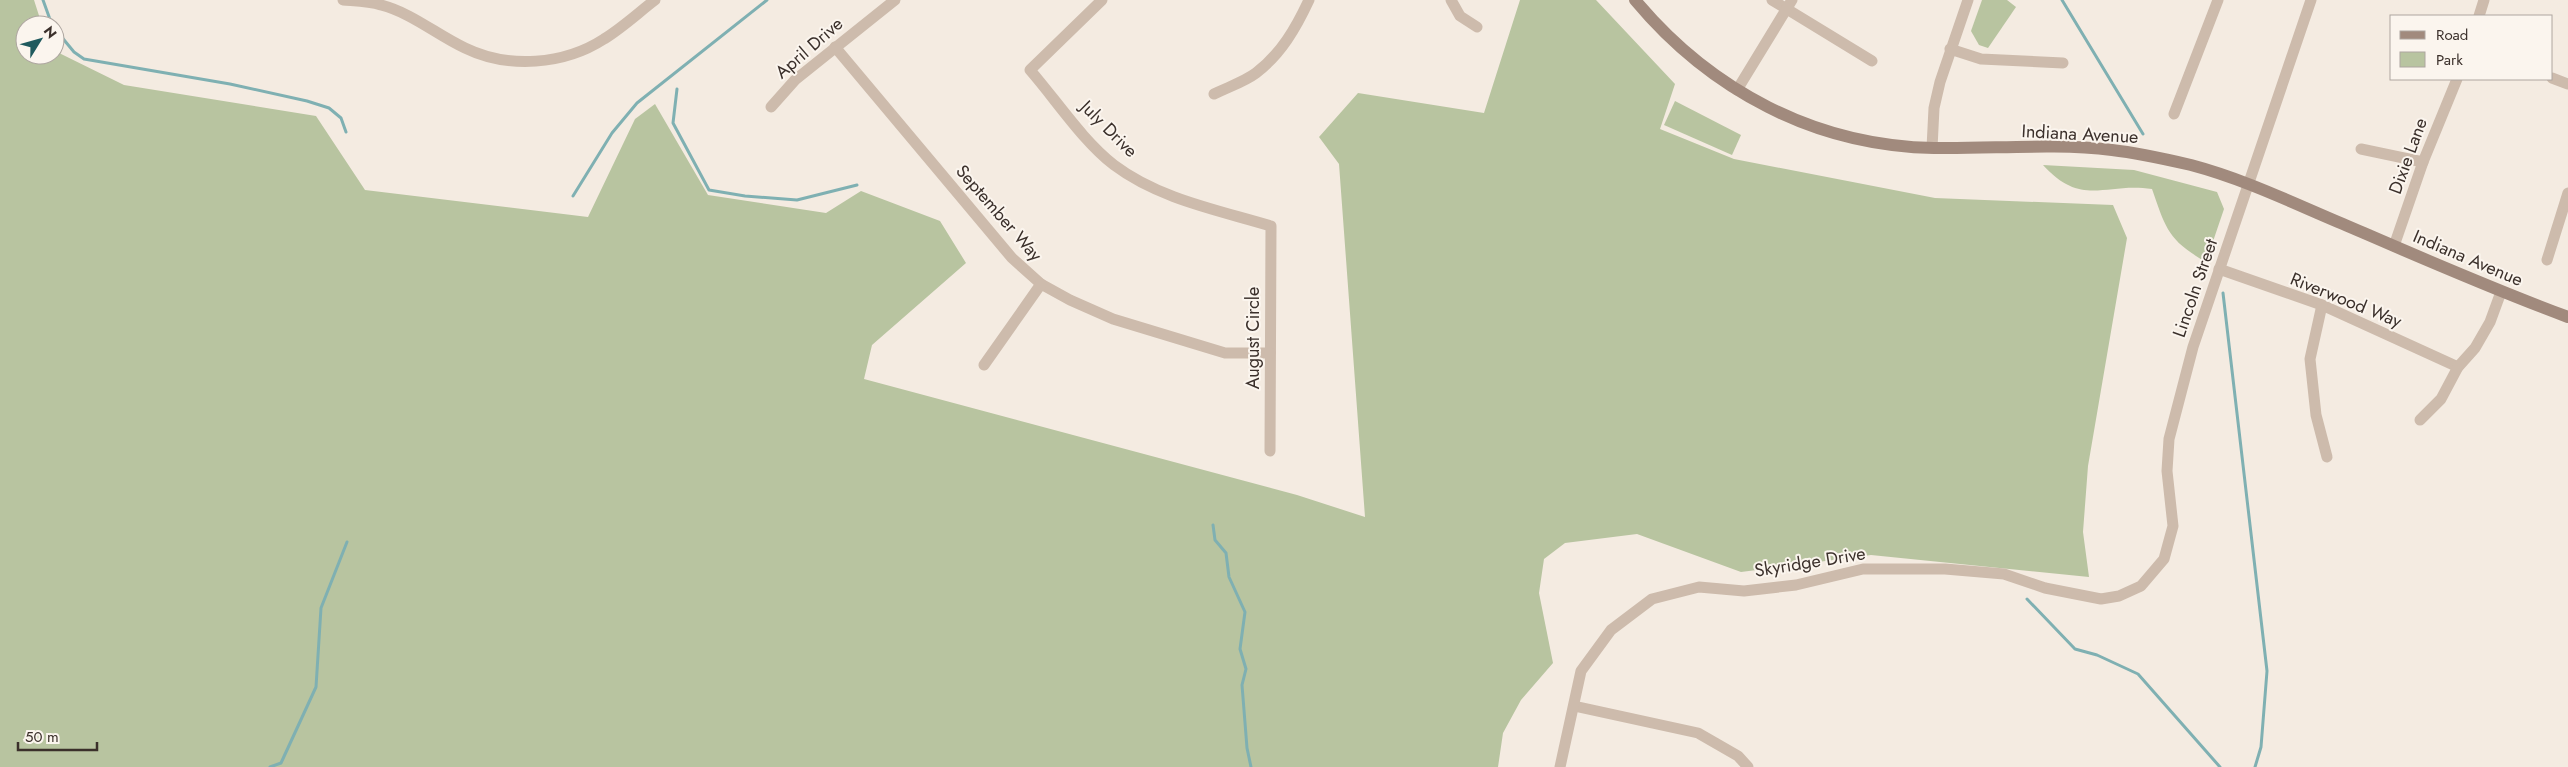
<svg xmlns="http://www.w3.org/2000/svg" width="2568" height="767" viewBox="0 0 2568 767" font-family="Jost,sans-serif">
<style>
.green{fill:#b8c4a0}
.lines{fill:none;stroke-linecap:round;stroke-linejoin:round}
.stream{stroke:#7fb0b2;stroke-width:3}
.street{stroke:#cdbbac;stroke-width:11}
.secondary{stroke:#a18a7d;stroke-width:12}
.labels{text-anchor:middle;stroke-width:4;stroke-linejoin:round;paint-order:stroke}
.street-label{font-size:18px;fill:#3b302b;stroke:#fbf5ee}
</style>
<rect width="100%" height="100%" fill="#f4ebe1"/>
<g class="green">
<path d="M 0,0 L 34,0 L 42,25 L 25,25 L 25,55 L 55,55 L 55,51 L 124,85 L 316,116 L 365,190 L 588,217 L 635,119 L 655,104 L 708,195 L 826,213 L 861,191 L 940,221 L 966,263 L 872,345 L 864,379 L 1297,495 L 1365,517 L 1339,164 L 1319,137 L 1358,93 L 1484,113 L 1520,0 L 1596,0 L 1675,84 L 1660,129 L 1734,159 L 1935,198 L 2113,205 L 2127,238 L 2088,466 L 2083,532 L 2089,577 L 1871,555 L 1741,572 L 1637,534 L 1565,543 L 1544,559 L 1539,593 L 1553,663 L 1521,700 L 1503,733 L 1498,767 L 0,767 Z"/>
<path d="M 1982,0 L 2007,0 L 2016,7 L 1988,48 L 1979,45 L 1971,31 Z"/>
<path d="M 1675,101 L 1741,135 L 1732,155 L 1664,125 Z"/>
<path d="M 2043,165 L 2134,170 L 2217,192 L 2224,209 L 2206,262 C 2168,240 2166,229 2152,189 C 2105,182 2082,208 2043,165 Z"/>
</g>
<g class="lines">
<g class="stream">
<path d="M 43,0 L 52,25"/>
<path d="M 2062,0 L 2143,134"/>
<path d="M 55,29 L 74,52 L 84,59 L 230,84 L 307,101 L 329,108 L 341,118 L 346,132"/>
<path d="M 677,89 L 673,123 L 709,190 L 745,196 L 797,200 L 857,185"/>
<path d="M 573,196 L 612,133 L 637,103 L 767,0"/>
<path d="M 2223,293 L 2267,671 L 2261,747 L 2255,767"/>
<path d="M 1213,525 L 1215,540 L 1226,553 L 1229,577 L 1245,612 L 1240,649 L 1246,669 L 1242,685 L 1247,748 L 1251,767"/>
<path d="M 2027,599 L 2075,649 L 2097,655 L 2138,674 L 2220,767"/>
<path d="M 270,767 L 281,763 L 316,687 L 321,608 L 347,542"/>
</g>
<g class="street">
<path d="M 343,0 C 356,1 369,1 381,5 C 412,13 437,35 465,48 C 508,69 564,65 604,39 C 622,28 638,13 655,0"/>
<path d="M 1102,0 L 1030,70 C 1057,101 1082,140 1114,165 C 1159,199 1218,210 1271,226 L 1270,451"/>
<path d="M 1451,0 L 1460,16 L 1477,27"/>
<path d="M 1772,0 L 1872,61"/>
<path d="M 2479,16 L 2484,0"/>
<path d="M 835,47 L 1012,258 L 1041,284 L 1070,300 L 1113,319 L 1225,353 L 1270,353"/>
<path d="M 1950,49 L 1981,59 L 2063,63"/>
<path d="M 2552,78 L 2568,84"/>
<path d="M 1737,90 L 1792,0"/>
<path d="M 1214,94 C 1228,87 1244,82 1256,73 C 1281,54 1296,28 1309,0"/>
<path d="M 771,107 L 795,80 L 895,0"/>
<path d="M 2174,114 L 2218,0"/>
<path d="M 1932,148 L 1934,108 L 1940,82 L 1968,0"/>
<path d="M 2361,149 L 2423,162"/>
<path d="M 2394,246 L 2423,162 L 2457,79"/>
<path d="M 2547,260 L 2568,193"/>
<path d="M 2219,269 L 2322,305 L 2458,367"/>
<path d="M 2322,305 L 2310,359 L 2316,415 L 2327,457"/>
<path d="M 984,365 L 1041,284"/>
<path d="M 2420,420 L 2441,399 L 2458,367 L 2475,348 L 2490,322 L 2501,292"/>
<path d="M 1574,706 L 1698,733 L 1738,756 L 1748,767"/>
<path d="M 1560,767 L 1581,671 L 1611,630 L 1652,599 L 1699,587 L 1744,591 L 1796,585 L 1863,569 L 1945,569 L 2004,574 L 2045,588 L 2101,599 L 2119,596 L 2141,586 L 2164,559 L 2173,526 L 2167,471 L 2169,439 L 2193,347 L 2311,0"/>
</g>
<path class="secondary" d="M 1635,0 C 1710,90 1815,146 1934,148 C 1993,149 2053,143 2112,150 C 2139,153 2165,159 2191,165 C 2244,179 2293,203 2343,224 C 2417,256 2492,289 2568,317"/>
</g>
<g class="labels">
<g class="street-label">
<text transform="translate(809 48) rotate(-41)" y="6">April Drive</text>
<text transform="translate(1109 129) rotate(45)" y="6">July Drive</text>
<text transform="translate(2080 134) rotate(3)" y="6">Indiana Avenue</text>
<text transform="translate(2408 156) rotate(-70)" y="6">Dixie Lane</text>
<text transform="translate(999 213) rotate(49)" y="6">September Way</text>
<text transform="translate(2468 258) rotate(23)" y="6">Indiana Avenue</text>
<text transform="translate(2195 288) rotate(-71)" y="6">Lincoln Street</text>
<text transform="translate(2346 300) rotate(22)" y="6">Riverwood Way</text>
<text transform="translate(1253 338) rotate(-90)" y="6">August Circle</text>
<text transform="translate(1810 562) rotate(-9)" y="6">Skyridge Drive</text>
</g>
</g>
<rect x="2390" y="15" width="162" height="65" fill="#fbf5ee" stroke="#aea6a0"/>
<rect x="2400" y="31" width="25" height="8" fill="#a18a7d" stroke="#aea6a0"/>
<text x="2436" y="40" font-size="15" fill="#3b302b">Road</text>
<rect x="2400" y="52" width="25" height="15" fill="#b8c4a0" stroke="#aea6a0"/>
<text x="2436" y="65" font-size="15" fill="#3b302b">Park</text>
<g transform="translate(40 40) rotate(53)"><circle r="24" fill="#fbf5ee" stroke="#aea6a0"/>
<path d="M0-4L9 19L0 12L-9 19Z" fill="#1f5a5e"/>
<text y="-8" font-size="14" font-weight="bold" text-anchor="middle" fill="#3b302b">N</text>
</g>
<path d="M18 742v8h79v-8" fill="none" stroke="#3b302b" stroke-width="2.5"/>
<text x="25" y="742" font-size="15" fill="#3b302b" stroke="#fbf5ee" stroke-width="4" paint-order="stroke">50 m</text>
</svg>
